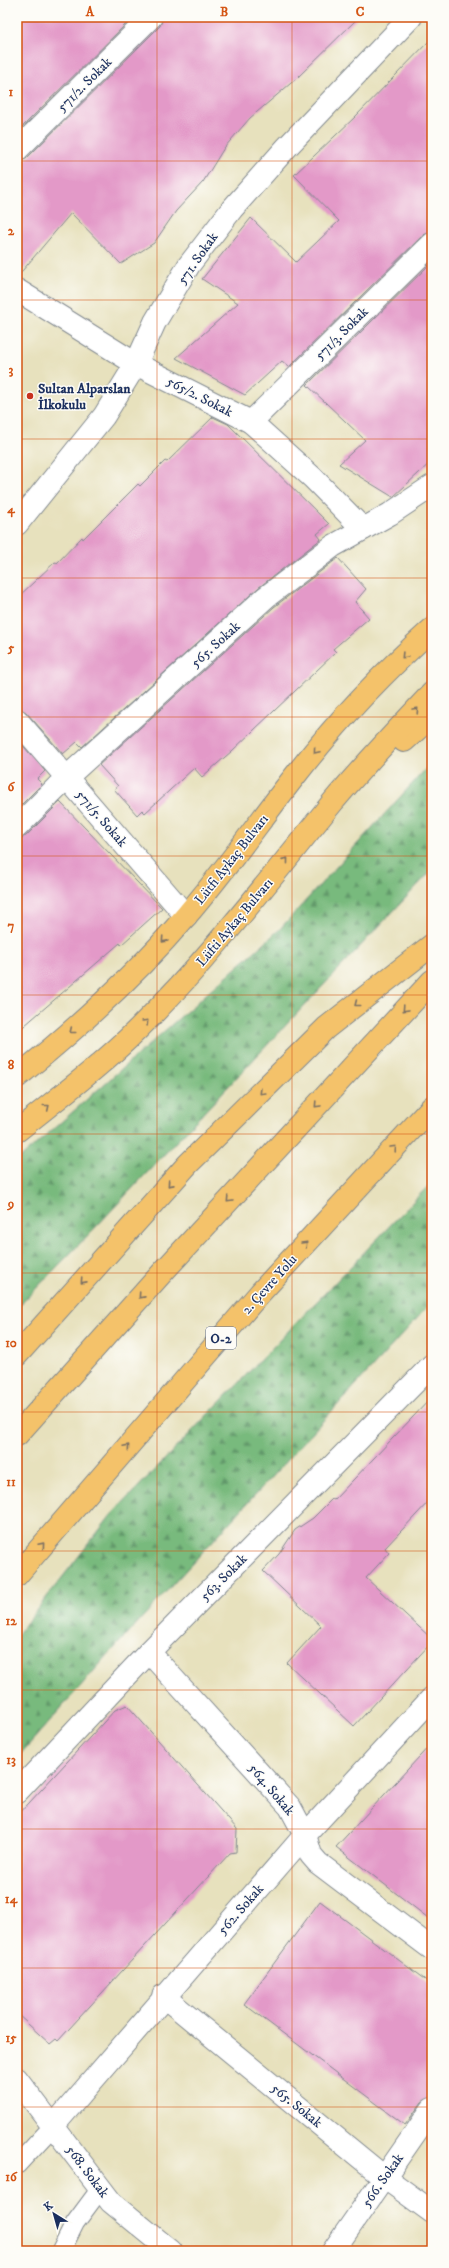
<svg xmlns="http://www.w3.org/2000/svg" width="449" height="2268" viewBox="0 0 449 2268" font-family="'IM FELL DW Pica',serif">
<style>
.forest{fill:url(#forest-firs);stroke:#4a746e}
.building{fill:#e399c8}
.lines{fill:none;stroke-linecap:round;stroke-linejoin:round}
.service-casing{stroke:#81888e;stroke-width:20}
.minor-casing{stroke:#81888e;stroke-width:24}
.primary-casing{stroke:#81888e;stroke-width:24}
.motorway-casing{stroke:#81888e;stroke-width:24}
.service{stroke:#fff;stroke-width:18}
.minor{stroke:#fff;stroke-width:22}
.primary{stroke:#f4c26a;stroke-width:22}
.motorway{stroke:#f4c26a;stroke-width:22}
.oneway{stroke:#7d7163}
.grid{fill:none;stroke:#d45514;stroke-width:1;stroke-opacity:0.55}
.poi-dot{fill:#c8321e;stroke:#fdfcf7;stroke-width:1.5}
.labels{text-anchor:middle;stroke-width:3;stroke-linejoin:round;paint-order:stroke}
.shield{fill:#fdfcf7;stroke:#5f6c8c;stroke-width:1}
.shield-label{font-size:13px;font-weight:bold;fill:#1b2f5e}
.street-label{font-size:14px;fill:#1b2f5e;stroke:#fdfcf7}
.poi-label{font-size:14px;font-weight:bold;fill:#1b2f5e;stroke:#fdfcf7;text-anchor:start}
.neatline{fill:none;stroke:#d45514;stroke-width:1.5}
.grid-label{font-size:13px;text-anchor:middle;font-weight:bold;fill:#d45514}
</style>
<defs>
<pattern id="forest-firs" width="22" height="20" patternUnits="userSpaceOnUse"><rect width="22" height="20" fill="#78ba7d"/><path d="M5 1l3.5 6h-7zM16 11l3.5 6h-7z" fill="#62986a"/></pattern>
</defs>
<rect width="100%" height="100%" fill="#fdfcf7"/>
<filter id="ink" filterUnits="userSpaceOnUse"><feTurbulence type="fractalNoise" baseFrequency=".025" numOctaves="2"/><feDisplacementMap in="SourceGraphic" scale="8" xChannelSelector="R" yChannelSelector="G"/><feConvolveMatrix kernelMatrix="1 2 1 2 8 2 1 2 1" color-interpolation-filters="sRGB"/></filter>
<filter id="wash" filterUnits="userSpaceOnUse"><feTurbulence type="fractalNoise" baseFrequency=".012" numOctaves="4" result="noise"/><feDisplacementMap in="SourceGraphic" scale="16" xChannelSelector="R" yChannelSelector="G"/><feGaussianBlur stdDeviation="0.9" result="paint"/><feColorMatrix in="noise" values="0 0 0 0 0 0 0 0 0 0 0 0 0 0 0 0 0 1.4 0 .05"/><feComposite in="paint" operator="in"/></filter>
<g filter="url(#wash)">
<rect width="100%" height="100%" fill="#e7e1bd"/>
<g class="forest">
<path d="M 432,762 L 432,870 L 94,1229 L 17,1308 L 17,1161 L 279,930 Z"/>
<path d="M 432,1182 L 432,1302 L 108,1655 L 17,1758 L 17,1635 L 112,1514 Z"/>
</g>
<g id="blocks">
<g class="building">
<path d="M 17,17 L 133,17 L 17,132 Z"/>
<path d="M 163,17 L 359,17 L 297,78 L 250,118 L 224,148 L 203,182 L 176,211 L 154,243 L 121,264 L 71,213 L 17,277 L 17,162 L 26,159 L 160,26 Z"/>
<path d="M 432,38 L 432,232 L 423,235 L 289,367 L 282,361 L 245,395 L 176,358 L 238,303 L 202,279 L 251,218 L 296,262 L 339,221 L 294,175 L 355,117 Z"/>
<path d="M 432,262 L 432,461 L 393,497 L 339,464 L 365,440 L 307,385 Z"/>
<path d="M 213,417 L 228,424 L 329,524 L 317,534 L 321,539 L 258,588 L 82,747 L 77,742 L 63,754 L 26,712 L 17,708 L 17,598 L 55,562 L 57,563 L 82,537 L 83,539 L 138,484 L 140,486 L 165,461 L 167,462 Z"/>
<path d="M 338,558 L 366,589 L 355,602 L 369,618 L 333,649 L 336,652 L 232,751 L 202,777 L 194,768 L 145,813 L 142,810 L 137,815 L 114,789 L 118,786 L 99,765 L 274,607 Z"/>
<path d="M 17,739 L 45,771 L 37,779 L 42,784 L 17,809 Z"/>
<path d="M 60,802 L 162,908 L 121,945 L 120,943 L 17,1032 L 17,839 L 26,836 Z"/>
<path d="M 432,1397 L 432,1498 L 385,1548 L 389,1553 L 366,1578 L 432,1639 L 432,1642 L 354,1726 L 287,1663 L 321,1626 L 263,1571 L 279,1554 L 295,1530 L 313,1518 L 332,1499 L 334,1500 Z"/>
<path d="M 127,1705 L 237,1829 L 236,1852 L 230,1853 L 58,2041 L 56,2039 L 50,2044 L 17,2014 L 17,1816 L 115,1710 Z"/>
<path d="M 432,1743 L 432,1921 L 336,1847 Z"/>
<path d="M 320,1901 L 432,1985 L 432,2097 L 422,2102 L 405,2125 L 244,2004 Z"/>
</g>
</g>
</g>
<g filter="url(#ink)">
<use href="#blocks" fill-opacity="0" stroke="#81888e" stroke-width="1"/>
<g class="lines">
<g class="service-casing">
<g id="service">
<path d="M 17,2165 L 54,2125"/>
<path d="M 61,2251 L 75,2223 L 101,2188"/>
</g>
</g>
<g class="minor-casing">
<g id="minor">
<path d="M 17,150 L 151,17"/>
<path d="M 17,290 L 136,364 L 251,422 L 313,478 L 363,529"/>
<path d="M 251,422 L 432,244"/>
<path d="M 17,524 L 104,416 L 136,364 L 155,322 L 189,265 L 232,209 L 287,147 L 411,17"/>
<path d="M 17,720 L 186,916"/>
<path d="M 17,827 L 67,777 L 266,597 L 333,546 L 390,514 L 432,486"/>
<path d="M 149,1652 L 290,1807 L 305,1835 L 311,1855 L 318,1863 L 432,1949"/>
<path d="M 17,1792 L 149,1652 L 432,1365"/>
<path d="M 163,1996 L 384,2177 L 432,2212"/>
<path d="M 17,2079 L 111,2202 L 171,2251"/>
<path d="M 54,2125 L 305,1835 L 432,1698"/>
<path d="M 333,2251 L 432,2109"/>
</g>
</g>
<g class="primary-casing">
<g id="primary">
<path d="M 404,741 L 432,716"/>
<path d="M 17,1077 C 79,1027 135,976 186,916 C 226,870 260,820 298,772 C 337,722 385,671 432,629"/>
<path d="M 17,1131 C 58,1098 101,1066 138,1029 C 209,959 269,880 332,803 C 364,765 398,729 432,693"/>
</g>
</g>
<g class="motorway-casing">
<g id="motorway">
<path d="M 17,1355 L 188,1164 L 326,1028 L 432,945"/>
<path d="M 17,1435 L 161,1274 L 432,981"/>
<path d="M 17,1575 L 260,1293 L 432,1107"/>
</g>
</g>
<use href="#service" class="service"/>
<use href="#minor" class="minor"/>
<use href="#primary" class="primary"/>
<use href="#motorway" class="motorway"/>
</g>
<defs><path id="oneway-chevron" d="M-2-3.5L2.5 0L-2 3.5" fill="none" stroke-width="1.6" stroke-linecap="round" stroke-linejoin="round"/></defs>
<g class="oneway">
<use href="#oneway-chevron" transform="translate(404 656) rotate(134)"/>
<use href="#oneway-chevron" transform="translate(416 710) rotate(-47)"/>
<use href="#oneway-chevron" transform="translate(316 751) rotate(130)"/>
<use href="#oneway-chevron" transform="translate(286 860) rotate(-51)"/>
<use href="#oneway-chevron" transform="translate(164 940) rotate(132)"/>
<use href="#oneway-chevron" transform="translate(357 1004) rotate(142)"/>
<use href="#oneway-chevron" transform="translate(405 1009) rotate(133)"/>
<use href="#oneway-chevron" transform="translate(146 1022) rotate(-46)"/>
<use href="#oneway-chevron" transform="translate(72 1031) rotate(141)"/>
<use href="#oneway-chevron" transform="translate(262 1092) rotate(135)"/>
<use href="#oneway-chevron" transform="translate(317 1105) rotate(133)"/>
<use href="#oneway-chevron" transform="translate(47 1107) rotate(-39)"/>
<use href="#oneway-chevron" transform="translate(394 1148) rotate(-47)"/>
<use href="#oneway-chevron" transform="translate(170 1184) rotate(132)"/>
<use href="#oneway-chevron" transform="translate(229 1200) rotate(133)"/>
<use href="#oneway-chevron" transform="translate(305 1244) rotate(-47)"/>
<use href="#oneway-chevron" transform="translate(83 1281) rotate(132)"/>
<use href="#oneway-chevron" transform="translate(141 1296) rotate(132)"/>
<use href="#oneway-chevron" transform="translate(127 1447) rotate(-49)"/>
<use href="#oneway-chevron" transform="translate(42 1545) rotate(-49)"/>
</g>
</g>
<path class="grid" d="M 157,17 L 157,2251M 292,17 L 292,2251M 17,161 L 432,161M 17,300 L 432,300M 17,439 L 432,439M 17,578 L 432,578M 17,717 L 432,717M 17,856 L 432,856M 17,995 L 432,995M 17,1134 L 432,1134M 17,1273 L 432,1273M 17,1412 L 432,1412M 17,1551 L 432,1551M 17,1690 L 432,1690M 17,1829 L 432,1829M 17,1968 L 432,1968M 17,2107 L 432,2107"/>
<circle class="poi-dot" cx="30" cy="396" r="4"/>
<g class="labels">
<rect class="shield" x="206" y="1327" width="30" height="22" rx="3"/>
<g class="shield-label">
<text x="221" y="1343">O-2</text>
</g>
<g class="street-label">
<text transform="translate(84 84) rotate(-45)" y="5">571/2. Sokak</text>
<text transform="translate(197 258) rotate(-55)" y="5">571. Sokak</text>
<text transform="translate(341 333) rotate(-45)" y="5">571/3. Sokak</text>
<text transform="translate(200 396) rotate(27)" y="5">565/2. Sokak</text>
<text transform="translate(215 644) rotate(-42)" y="5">565. Sokak</text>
<text transform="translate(102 818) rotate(49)" y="5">571/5. Sokak</text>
<text transform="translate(231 859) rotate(-52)" y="5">Lütfi Aykaç Bulvarı</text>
<text transform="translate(234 922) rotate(-50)" y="5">Lüfti Aykaç Bulvarı</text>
<text transform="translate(269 1284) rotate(-48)" y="5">2. Çevre Yolu</text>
<text transform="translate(223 1577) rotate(-45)" y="5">563. Sokak</text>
<text transform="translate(272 1789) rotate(50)" y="5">564. Sokak</text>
<text transform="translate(240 1909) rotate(-49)" y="5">562. Sokak</text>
<text transform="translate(297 2105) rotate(39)" y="5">565. Sokak</text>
<text transform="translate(88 2171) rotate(53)" y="5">568. Sokak</text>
<text transform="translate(382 2180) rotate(-55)" y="5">566. Sokak</text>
</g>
<g class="poi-label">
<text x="38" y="393">Sultan Alparslan<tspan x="38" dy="16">İlkokulu</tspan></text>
</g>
</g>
<rect width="449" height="2268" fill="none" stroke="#fdfcf7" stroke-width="44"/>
<g transform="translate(54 2214) rotate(323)" stroke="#fdfcf7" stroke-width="3" paint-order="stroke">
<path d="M0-3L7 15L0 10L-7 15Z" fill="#1b2f5e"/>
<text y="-6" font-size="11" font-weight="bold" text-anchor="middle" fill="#1b2f5e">K</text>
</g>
<rect x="22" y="22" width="405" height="2224" class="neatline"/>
<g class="grid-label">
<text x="90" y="16">A</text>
<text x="224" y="16">B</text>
<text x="360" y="16">C</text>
<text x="11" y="96">1</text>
<text x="11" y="235">2</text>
<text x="11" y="374">3</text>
<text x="11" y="513">4</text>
<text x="11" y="652">5</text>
<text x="11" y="791">6</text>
<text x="11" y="930">7</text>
<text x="11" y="1069">8</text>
<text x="11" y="1208">9</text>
<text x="11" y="1347">10</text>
<text x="11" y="1486">11</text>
<text x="11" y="1625">12</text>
<text x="11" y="1764">13</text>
<text x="11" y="1903">14</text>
<text x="11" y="2042">15</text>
<text x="11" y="2181">16</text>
</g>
</svg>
